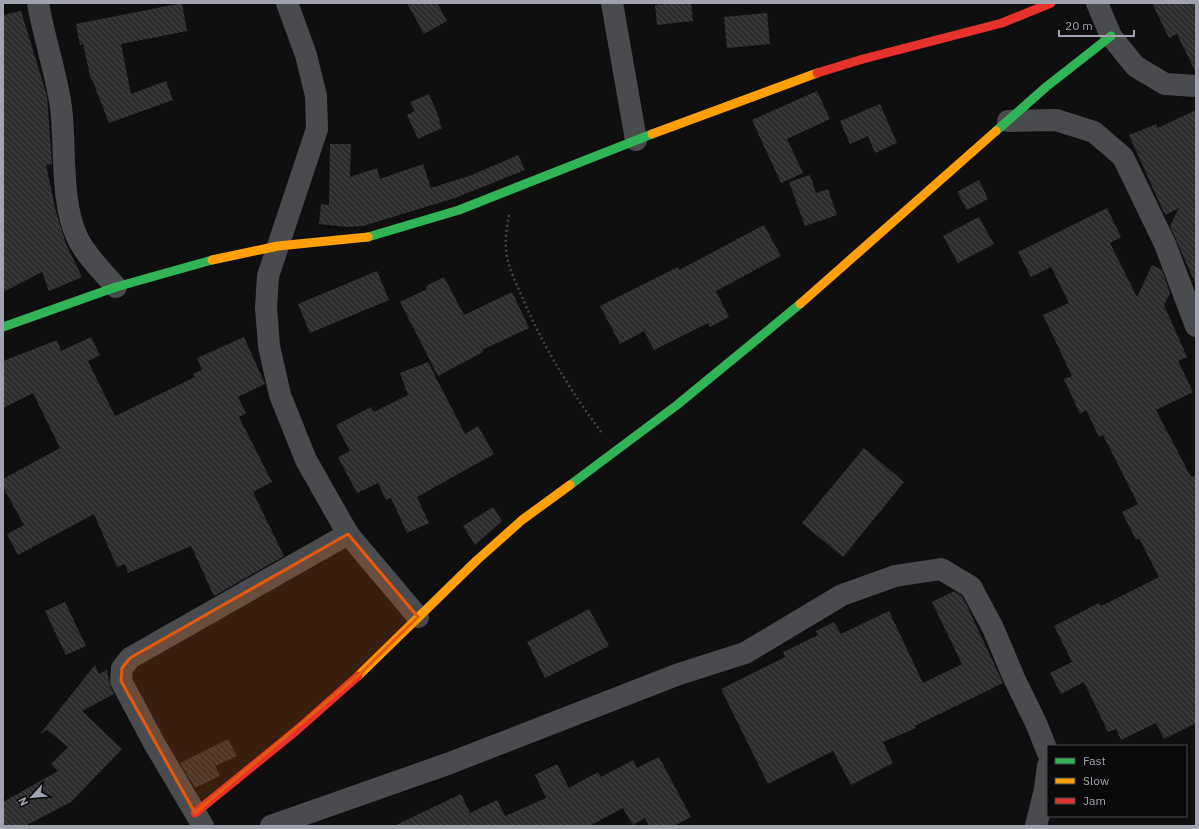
<svg xmlns="http://www.w3.org/2000/svg" width="1199" height="829" viewBox="0 0 1199 829" font-family="'IBM Plex Sans',sans-serif">
<style>
.building{fill:url(#building-back-hatch)}
.lines{fill:none;stroke-linecap:round;stroke-linejoin:round}
.path{stroke:#45464a;stroke-width:2.5;stroke-dasharray:2 3;stroke-linecap:butt}
.street{stroke:#4a4b4e;stroke-width:22}
.fast{stroke:#30b455;stroke-width:9}
.slow{stroke:#ff9f0a;stroke-width:9}
.jam{stroke:#e5322d;stroke-width:9}
.marked{fill:#e8590c;fill-opacity:0.2;stroke:#e8590c;stroke-width:3;stroke-linejoin:round}
</style>
<defs>
<pattern id="building-back-hatch" width="6" height="6" patternUnits="userSpaceOnUse"><rect width="6" height="6" fill="#2d2d2e"/><path d="M-1 5l2 2M0 0l6 6M5-1l2 2" fill="none" stroke="#48484a"/></pattern>
</defs>
<rect width="100%" height="100%" fill="#0f0f10"/>
<g class="building">
<path d="M 182,3 L 187,31 L 121,44 L 131,94 L 166,81 L 173,100 L 109,123 L 92,79 L 91,80 L 83,44 L 80,45 L 76,24 Z"/>
<path d="M 407,3 L 437,3 L 447,21 L 424,34 Z"/>
<path d="M 670,3 L 691,3 L 693,21 L 657,25 L 655,5 Z"/>
<path d="M 1152,3 L 1196,3 L 1196,73 L 1177,34 L 1169,38 Z"/>
<path d="M 21,11 L 47,96 L 52,164 L 46,165 L 56,212 L 66,244 L 82,277 L 49,291 L 42,272 L 3,292 L 3,15 Z"/>
<path d="M 767,13 L 770,44 L 727,48 L 724,17 Z"/>
<path d="M 817,91 L 830,119 L 787,139 L 803,173 L 781,183 L 752,120 Z"/>
<path d="M 429,94 L 440,120 L 439,121 L 442,128 L 418,139 L 407,115 L 415,111 L 410,102 Z"/>
<path d="M 880,104 L 897,143 L 875,153 L 868,136 L 850,144 L 840,121 Z"/>
<path d="M 1196,110 L 1196,285 L 1170,226 L 1179,208 L 1165,215 L 1129,135 L 1156,124 L 1158,128 Z"/>
<path d="M 330,144 L 351,144 L 350,177 L 377,168 L 380,179 L 423,164 L 431,188 L 472,175 L 518,155 L 525,170 L 455,198 L 363,226 L 347,227 L 319,224 L 321,204 L 329,205 Z"/>
<path d="M 810,175 L 816,193 L 828,189 L 837,215 L 805,226 L 789,182 Z"/>
<path d="M 979,180 L 988,199 L 967,210 L 957,192 Z"/>
<path d="M 1107,208 L 1121,237 L 1110,243 L 1137,297 L 1152,265 L 1162,270 L 1170,293 L 1164,305 L 1187,357 L 1178,361 L 1193,392 L 1156,410 L 1191,477 L 1196,475 L 1196,723 L 1164,739 L 1156,723 L 1121,740 L 1116,729 L 1108,732 L 1084,682 L 1061,694 L 1050,673 L 1072,662 L 1054,626 L 1099,603 L 1101,606 L 1159,577 L 1139,538 L 1136,540 L 1122,512 L 1138,504 L 1103,435 L 1099,437 L 1086,410 L 1080,414 L 1064,379 L 1072,376 L 1043,315 L 1069,303 L 1051,267 L 1031,277 L 1018,252 Z"/>
<path d="M 979,217 L 994,244 L 958,263 L 943,236 Z"/>
<path d="M 764,225 L 781,256 L 716,291 L 729,317 L 710,327 L 708,323 L 654,350 L 644,331 L 620,344 L 600,306 L 678,267 L 679,270 Z"/>
<path d="M 377,271 L 389,300 L 310,333 L 298,304 Z"/>
<path d="M 444,277 L 464,315 L 512,292 L 529,328 L 482,350 L 483,352 L 438,376 L 400,302 L 427,289 L 426,286 Z"/>
<path d="M 91,337 L 100,355 L 88,361 L 115,416 L 195,377 L 193,374 L 202,370 L 197,358 L 244,337 L 265,384 L 238,397 L 246,413 L 239,417 L 272,482 L 253,492 L 284,556 L 214,596 L 191,546 L 128,573 L 125,564 L 117,567 L 94,514 L 18,555 L 7,534 L 24,525 L 3,487 L 3,479 L 60,448 L 33,393 L 3,408 L 3,361 L 57,340 L 61,351 Z"/>
<path d="M 428,362 L 465,434 L 478,426 L 494,454 L 417,497 L 429,523 L 407,533 L 391,498 L 386,500 L 378,483 L 357,493 L 338,457 L 350,451 L 336,425 L 371,407 L 374,412 L 408,395 L 400,373 Z"/>
<path d="M 864,448 L 904,482 L 843,557 L 802,523 Z"/>
<path d="M 493,507 L 502,521 L 475,545 L 463,526 Z"/>
<path d="M 954,591 L 962,596 L 967,606 L 1003,683 L 915,726 L 916,728 L 883,742 L 893,763 L 851,785 L 833,751 L 768,784 L 721,689 L 785,657 L 783,652 L 818,635 L 816,631 L 834,622 L 841,634 L 889,611 L 923,683 L 962,664 L 932,602 Z"/>
<path d="M 65,602 L 86,646 L 66,655 L 45,611 Z"/>
<path d="M 589,609 L 609,646 L 545,678 L 527,642 Z"/>
<path d="M 95,665 L 99,674 L 107,670 L 110,686 L 114,694 L 82,711 L 122,749 L 71,802 L 25,826 L 3,826 L 3,802 L 58,771 L 51,764 L 68,747 L 47,730 L 40,734 Z"/>
<path d="M 228,739 L 237,756 L 215,766 L 220,776 L 195,788 L 180,763 Z"/>
<path d="M 659,757 L 691,817 L 674,826 L 649,826 L 645,818 L 633,825 L 623,808 L 589,826 L 394,826 L 461,794 L 470,813 L 497,800 L 505,816 L 546,798 L 535,775 L 557,764 L 569,788 L 598,772 L 601,777 L 633,760 L 637,768 Z"/>
</g>
<g class="lines">
<path class="path" d="M 509,215 C 507,226 505,238 506,249 C 507,264 514,279 520,292 C 541,343 569,389 602,433"/>
<g class="street">
<path d="M 38,3 C 44,38 56,72 61,107 C 66,147 60,203 78,239 C 87,257 103,272 116,287"/>
<path d="M 287,3 L 306,55 L 316,96 L 317,129 L 268,276 L 266,308 L 269,346 L 280,395 L 306,460 L 348,534 L 418,617"/>
<path d="M 612,3 L 636,140"/>
<path d="M 1097,3 L 1111,36 L 1135,66 L 1165,84 L 1196,86"/>
<path d="M 1008,121 L 1056,120 L 1094,132 L 1123,157 L 1165,244 L 1196,326"/>
<path d="M 203,826 L 154,743 L 121,681 L 122,668 L 130,658 L 348,534"/>
<path d="M 271,826 L 450,763 L 679,674 L 745,653 L 842,595 L 895,576 L 941,569 L 971,587 L 993,628 L 1014,678 L 1036,723 L 1048,753"/>
<path d="M 1036,826 L 1045,789 L 1048,766"/>
</g>
<g class="fast">
<path d="M 996,131 L 1046,87 L 1111,36"/>
<path d="M 368,237 L 459,210 L 652,134"/>
<path d="M 3,327 L 116,287 L 212,260"/>
<path d="M 570,485 L 677,405 L 800,304"/>
</g>
<g class="slow">
<path d="M 652,134 L 817,73"/>
<path d="M 212,260 L 278,246 L 368,237"/>
<path d="M 800,304 L 996,131"/>
<path d="M 358,676 L 476,561 L 522,520 L 570,485"/>
</g>
<g class="jam">
<path d="M 817,73 L 863,59 L 1002,23 L 1051,3"/>
<path d="M 195,813 L 297,730 L 358,676"/>
</g>
</g>
<path class="marked" d="M 348,534 L 418,617 L 360,674 L 195,813 L 121,681 L 122,668 L 130,658 Z"/>
<rect width="1199" height="829" fill="none" stroke="#a1a4b0" stroke-width="8"/>
<rect x="1047" y="745" width="140" height="72" fill="#0a0a0b" stroke="#46484d"/>
<rect x="1055" y="758" width="20" height="6" fill="#30b455" stroke="#46484d"/>
<text x="1083" y="765" font-size="12" fill="#a1a4b0">Fast</text>
<rect x="1055" y="778" width="20" height="6" fill="#ff9f0a" stroke="#46484d"/>
<text x="1083" y="785" font-size="12" fill="#a1a4b0">Slow</text>
<rect x="1055" y="798" width="20" height="6" fill="#e5322d" stroke="#46484d"/>
<text x="1083" y="805" font-size="12" fill="#a1a4b0">Jam</text>
<g transform="translate(32 797) rotate(243)" stroke="#0a0a0b" stroke-width="3" paint-order="stroke">
<path d="M0-3L7 15L0 10L-7 15Z" fill="#a1a4b0"/>
<text y="-6" font-size="11" font-weight="bold" text-anchor="middle" fill="#a1a4b0">N</text>
</g>
<path d="M1059 30v6h75v-6" fill="none" stroke="#a1a4b0" stroke-width="2"/>
<text x="1065" y="30" font-size="12" fill="#a1a4b0" stroke="#0a0a0b" stroke-width="3" paint-order="stroke">20 m</text>
</svg>
